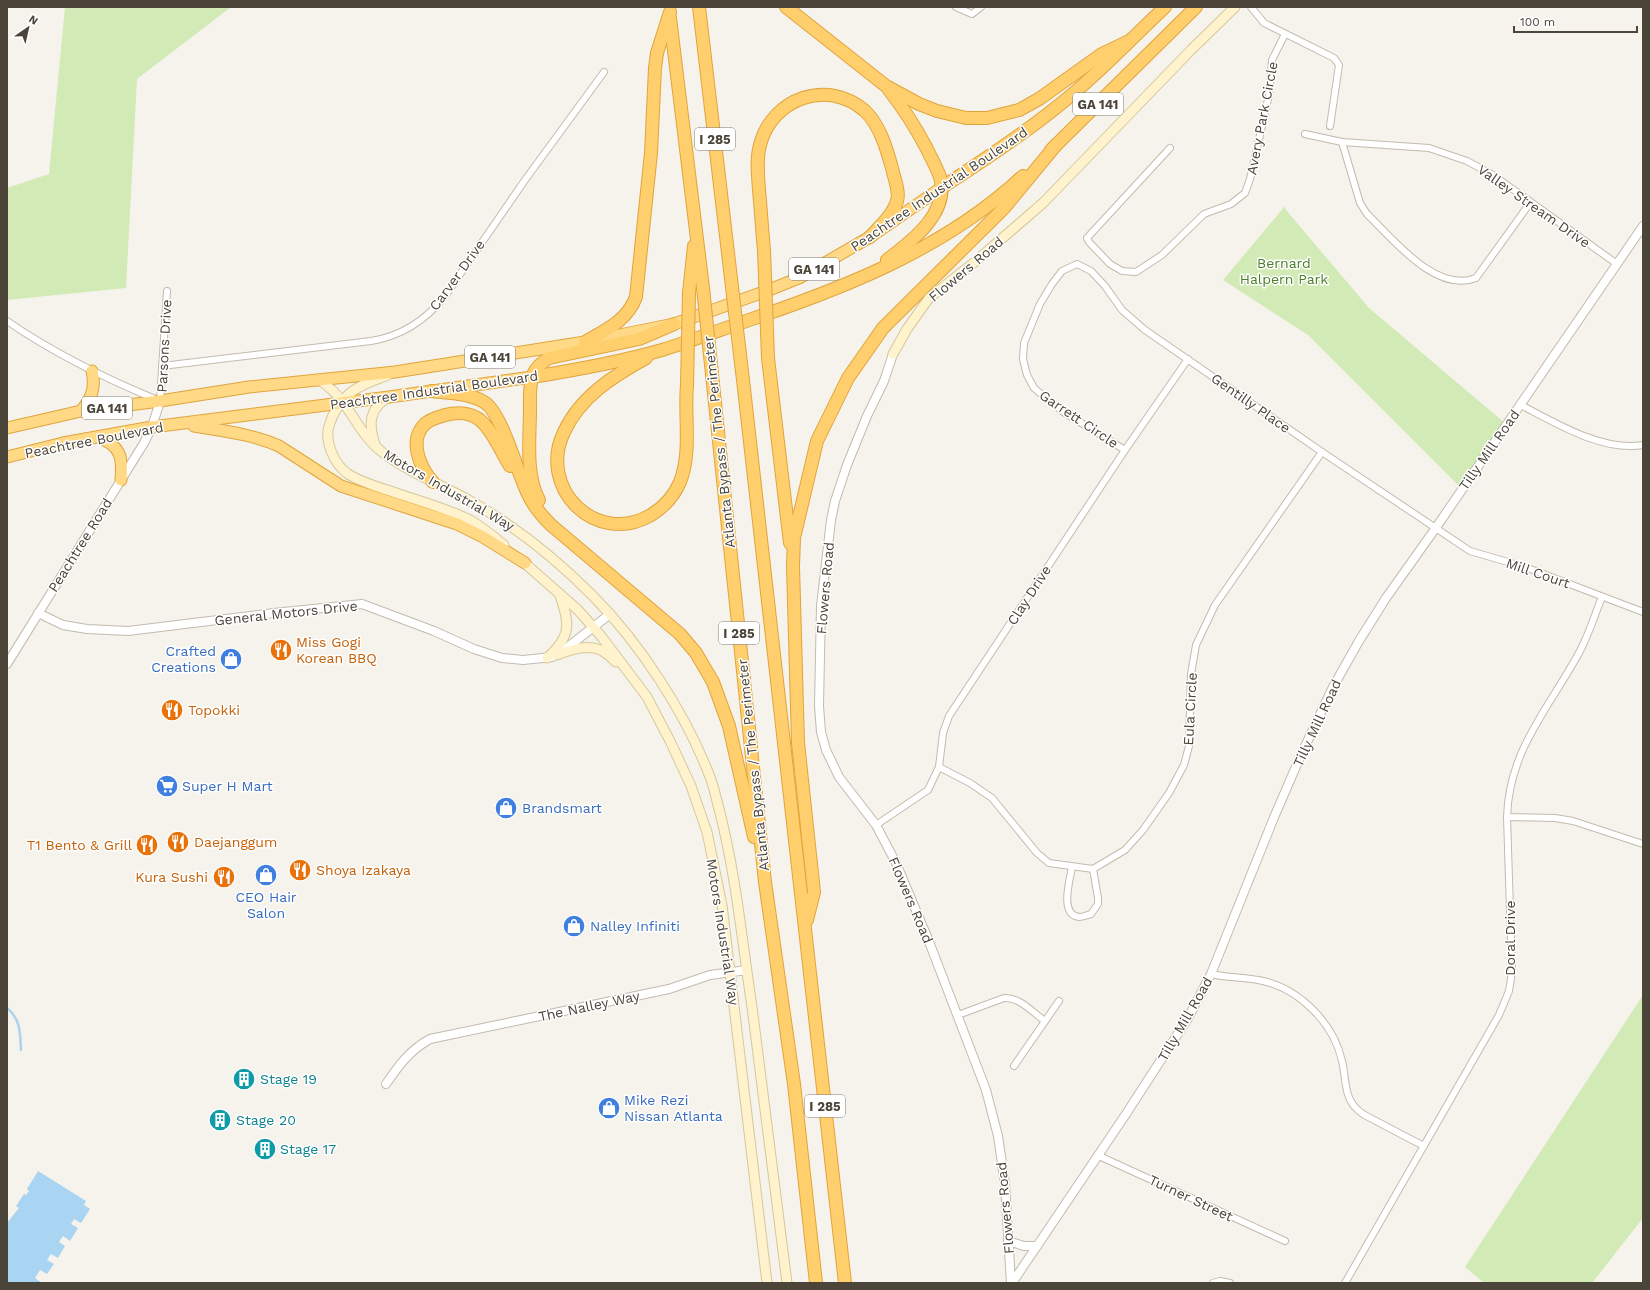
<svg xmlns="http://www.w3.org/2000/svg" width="1650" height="1290" viewBox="0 0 1650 1290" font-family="'Work Sans',sans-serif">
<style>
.green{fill:#d2eab5}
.water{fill:#a9d4f2}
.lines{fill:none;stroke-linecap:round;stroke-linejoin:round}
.stream{stroke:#a9d4f2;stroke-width:2.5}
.minor-casing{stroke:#c2bbae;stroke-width:8}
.tertiary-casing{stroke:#c2bbae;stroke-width:10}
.secondary-casing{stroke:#d6c79b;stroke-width:11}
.trunk-casing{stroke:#e0a43c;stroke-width:13}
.motorway-casing{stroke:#e0a43c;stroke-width:14}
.minor{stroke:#fff;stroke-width:6}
.tertiary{stroke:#fff;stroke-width:8}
.secondary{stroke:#fff3cd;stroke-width:9}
.trunk{stroke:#ffd985;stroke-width:11}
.motorway{stroke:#ffcf6e;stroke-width:12}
.motorway-bridge-casing{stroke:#e0a43c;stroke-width:14;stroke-linecap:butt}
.motorway-bridge{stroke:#ffcf6e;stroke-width:12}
.labels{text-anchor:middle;stroke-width:3;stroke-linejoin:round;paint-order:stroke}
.shield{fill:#fff;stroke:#817c74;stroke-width:1}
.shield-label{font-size:13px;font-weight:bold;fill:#4b4439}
.street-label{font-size:14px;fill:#4b4439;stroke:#fff}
.park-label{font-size:14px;fill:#4a7f2a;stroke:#fff}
.food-label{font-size:14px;fill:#c56008;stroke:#fff;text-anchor:start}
.shop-label{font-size:14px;fill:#366cbe;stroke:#fff;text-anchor:start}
.culture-label{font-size:14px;fill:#0d838f;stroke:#fff;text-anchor:start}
</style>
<rect width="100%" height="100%" fill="#f6f3ec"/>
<g class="green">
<path d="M 65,7 L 231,7 L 137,79 L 126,288 L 7,300 L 7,188 L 49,174 Z"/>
<path d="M 1285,206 L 1286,210 L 1369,308 L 1506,424 L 1462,489 L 1308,335 L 1223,280 Z"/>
<path d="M 1643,995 L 1643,1218 L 1592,1283 L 1484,1283 L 1465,1267 Z"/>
</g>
<path class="water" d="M 38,1171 L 86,1201 L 84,1205 L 90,1209 L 81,1223 L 74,1219 L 71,1224 L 78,1228 L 70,1241 L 63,1236 L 59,1242 L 65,1246 L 58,1258 L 51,1254 L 47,1260 L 54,1264 L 47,1274 L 40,1270 L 35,1278 L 42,1283 L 7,1283 L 7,1223 L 19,1208 L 16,1206 L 24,1194 L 26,1195 L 29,1191 L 27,1189 Z"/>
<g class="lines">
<path class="stream" d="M 7,1008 C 21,1019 20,1034 21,1050"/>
<g class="minor-casing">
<g id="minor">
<path d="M 956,7 L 972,14 L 981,7"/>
<path d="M 1251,7 L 1264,23 L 1334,58 L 1339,65 L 1330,126"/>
<path d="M 1305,134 L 1342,142 L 1429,148 L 1467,161 L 1493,175 L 1617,264"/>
<path d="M 1342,142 L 1360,203 L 1367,214 C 1393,239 1436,294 1476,278 L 1530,203"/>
<path d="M 1170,148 L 1087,238 L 1089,242 L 1110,264 L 1122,271 L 1136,272 L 1162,255 L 1204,214 L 1231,204 L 1245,193 L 1250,179 L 1269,95 L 1272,60 L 1285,34"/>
<path d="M 7,321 C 55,354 106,379 160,401 L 167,291"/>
<path d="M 162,366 L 371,341 C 402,336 426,320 445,296 L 525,180 L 604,72"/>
<path d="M 1521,405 C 1555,423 1603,452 1643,445"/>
<path d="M 1125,450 L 1062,411 L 1034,388 L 1027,375 L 1023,359 L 1024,343 L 1040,304 L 1052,284 L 1062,271 L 1077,264 L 1091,271 L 1105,286 L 1122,310 L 1145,330 L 1322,452 L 1470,551 L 1525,567 L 1643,612"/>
<path d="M 939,767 L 970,783 L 992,798 L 1037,853 L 1049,863 L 1093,869 L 1125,850 L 1143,830 L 1169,793 L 1184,765 L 1189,746 L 1191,674 L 1196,645 L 1215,605 L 1322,452"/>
<path d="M 1507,817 L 1555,818 L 1573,821 L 1643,844"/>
<path d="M 876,825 L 928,790 L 939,767 L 943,733 L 949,716 L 1125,450 L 1188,359"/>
<path d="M 1072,867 C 1070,879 1059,915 1079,917 C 1083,917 1087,915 1091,914 L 1098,904 L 1098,898 L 1093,869"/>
<path d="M 1211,974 C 1228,978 1246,977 1263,981 C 1300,989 1334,1024 1342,1061 C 1346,1077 1344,1098 1357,1109 C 1362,1115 1371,1118 1378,1122 C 1393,1130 1408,1138 1424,1146"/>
<path d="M 958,1015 L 1004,998 C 1020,997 1033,1013 1045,1021"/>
<path d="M 1014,1066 L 1059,1001"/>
<path d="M 1097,1155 L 1285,1241"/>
<path d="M 1213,1283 L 1220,1281 L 1230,1283"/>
<path d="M 1345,1283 L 1499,1015 L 1509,991 L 1512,972 L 1507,817 C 1509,749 1550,707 1580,651 C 1589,634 1595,614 1602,597"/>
</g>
</g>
<g class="tertiary-casing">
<g id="tertiary">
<path d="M 893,354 L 884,381 L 867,416 L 847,465 L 835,501 L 831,520 L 821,606 L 819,706 L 821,732 L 826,750 L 839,777 L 876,825 L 896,863 L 928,939 L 986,1090 L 998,1136 L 1005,1184 L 1011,1283"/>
<path d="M 38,613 L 63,625 L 87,629 L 128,631 L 274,613 L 362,604 L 434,631 L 474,649 L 502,658 L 523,660 L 552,657"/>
<path d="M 564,650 L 610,614"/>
<path d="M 7,664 L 144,443 L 152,427 L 160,401"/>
<path d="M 386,1084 C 399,1065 410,1050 430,1039 L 669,989 L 710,975 L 747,970"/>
<path d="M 1008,1241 L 1024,1246 L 1037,1246"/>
<path d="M 1012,1283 L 1126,1114 L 1188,1018 L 1211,974 L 1275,815 L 1301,755 L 1333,687 L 1359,641 L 1386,598 L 1435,529 L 1643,226"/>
</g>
</g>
<g class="secondary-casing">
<g id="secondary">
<path d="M 893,354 L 907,329 L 929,298 L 976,261 L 1043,203 L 1191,50 L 1235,7"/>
<path d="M 388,375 C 376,380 358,385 348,395 C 341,402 333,413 330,423 C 323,440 334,464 348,474 C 364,484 382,488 399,494 C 423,502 448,509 470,520 C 482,527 493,536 504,545"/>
<path d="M 318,379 C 327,385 335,392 342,401 C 355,418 364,438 382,452 C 409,473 443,485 472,502 C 517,527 556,559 592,595 C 640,643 686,714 710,777 C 714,787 716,798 719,809 C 736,874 742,941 752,1007 C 764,1099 775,1191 787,1283"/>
<path d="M 375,444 C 368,424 369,408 389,397"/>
<path d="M 520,559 L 578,610 L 601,636 L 647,697 L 671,743 L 691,786 L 707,832 L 722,905 L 767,1283"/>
<path d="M 557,655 C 570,650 586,644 601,650 C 606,653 612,658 616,662"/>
<path d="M 547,658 C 572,636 570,623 559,593"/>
</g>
</g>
<g class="trunk-casing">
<g id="trunk">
<path d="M 81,411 C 91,399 96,388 92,371"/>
<path d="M 194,426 C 223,431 252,434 279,446 L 341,486 L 457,524 L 483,537 L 525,563"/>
<path d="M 7,428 L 81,411 L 160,401 L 249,387 L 395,372 L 585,342 L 674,324 L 769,290 L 799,278 L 870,237 L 941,188"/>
<path d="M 98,437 C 121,446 123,457 121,480"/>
<path d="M 7,457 L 63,443 L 152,427 L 389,397 L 532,377"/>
</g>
</g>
<g class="motorway-casing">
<g id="motorway">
<path d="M 699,7 L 730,270"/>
<path d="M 786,7 L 886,86 L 919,104 L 937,111 L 966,118 L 987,118 L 1019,110 L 1039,99 L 1102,54 L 1129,41"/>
<path d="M 670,18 L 703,288"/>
<path d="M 1051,150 L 1196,7"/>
<path d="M 941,188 C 979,163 1018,138 1053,110 C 1093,79 1128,42 1165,7"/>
<path d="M 764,250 C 762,230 761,210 759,190 C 758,175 756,159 760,145 C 772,98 828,78 865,111 C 880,125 887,150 892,168 C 894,178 900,192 897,201 C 893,215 879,227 870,237"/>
<path d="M 887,260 C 912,241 950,213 940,177 C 937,168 931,158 927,149 C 916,128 904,109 889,90"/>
<path d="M 689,293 L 694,246"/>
<path d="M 585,342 C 606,330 627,321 636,297 L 651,153 L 655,68 L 657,53 L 670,12"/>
<path d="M 646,358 C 613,376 580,397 564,432 C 537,488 596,547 651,515 C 664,507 674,496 680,482 C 692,451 684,417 687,385"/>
<path d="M 768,358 L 790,543"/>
<path d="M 532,377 C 576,370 620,362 662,350 C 691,341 720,330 749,320 C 847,287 946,248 1023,176"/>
<path d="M 743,380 L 845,1283"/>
<path d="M 713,384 L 765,882 L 794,1084 L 816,1283"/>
<path d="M 431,391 C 449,393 468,393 484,402 C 502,412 518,476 529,496 C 534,507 542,516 551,525 L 680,634 L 696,653 L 713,682 L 729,726 L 754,837"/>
<path d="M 433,482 C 420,468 408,440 425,424 C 430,419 438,417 445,415 C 456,412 470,412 480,420 C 493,431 501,452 510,466"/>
<path d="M 539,500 C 525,474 530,438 530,409 C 530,398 529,385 533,375 C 536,367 542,362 549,358 L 639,339 L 674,324"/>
<path d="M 807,920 L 814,892 L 798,743 L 793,566 L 794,538 L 817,441 L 848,378 L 883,328 L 1004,208 L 1056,145"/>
</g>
</g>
<use href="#minor" class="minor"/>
<use href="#tertiary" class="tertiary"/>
<use href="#secondary" class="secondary"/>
<use href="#trunk" class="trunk"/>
<use href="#motorway" class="motorway"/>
<g class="motorway-bridge-casing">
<g id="motorway-bridge">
<path d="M 764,250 L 768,358"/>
<path d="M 730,270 L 743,380"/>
<path d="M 703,288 L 713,384"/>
<path d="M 687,385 L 689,293"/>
</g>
</g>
<use href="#motorway-bridge" class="motorway-bridge"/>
</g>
<defs>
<g id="restaurant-disc" transform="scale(1.15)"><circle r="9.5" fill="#e8710a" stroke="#fff"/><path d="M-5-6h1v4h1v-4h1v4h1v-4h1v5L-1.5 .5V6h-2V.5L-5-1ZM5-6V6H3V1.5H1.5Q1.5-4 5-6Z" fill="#fff"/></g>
<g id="shop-disc" transform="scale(1.15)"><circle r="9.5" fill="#3f7fe0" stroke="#fff"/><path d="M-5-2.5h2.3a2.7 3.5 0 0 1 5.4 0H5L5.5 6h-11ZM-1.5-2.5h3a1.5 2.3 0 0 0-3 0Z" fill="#fff"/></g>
<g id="supermarket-disc" transform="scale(1.15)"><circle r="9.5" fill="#3f7fe0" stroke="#fff"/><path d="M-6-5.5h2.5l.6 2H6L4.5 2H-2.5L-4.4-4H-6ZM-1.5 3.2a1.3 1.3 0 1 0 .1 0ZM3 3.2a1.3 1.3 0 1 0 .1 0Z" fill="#fff"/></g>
<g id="building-disc" transform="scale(1.15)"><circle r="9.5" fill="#0f9aa8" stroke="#fff"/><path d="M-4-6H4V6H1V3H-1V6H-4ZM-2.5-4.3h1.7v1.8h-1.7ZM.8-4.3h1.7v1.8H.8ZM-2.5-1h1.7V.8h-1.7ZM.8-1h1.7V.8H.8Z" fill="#fff"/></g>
</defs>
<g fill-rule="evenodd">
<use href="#restaurant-disc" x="281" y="650"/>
<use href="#shop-disc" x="231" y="659"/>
<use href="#restaurant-disc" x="172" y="710"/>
<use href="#supermarket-disc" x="167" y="786"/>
<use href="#shop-disc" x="506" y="808"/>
<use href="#restaurant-disc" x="178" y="842"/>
<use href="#restaurant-disc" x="147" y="845"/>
<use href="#restaurant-disc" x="300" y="870"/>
<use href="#shop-disc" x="266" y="875"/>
<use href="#restaurant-disc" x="224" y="877"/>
<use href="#shop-disc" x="574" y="926"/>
<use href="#building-disc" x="244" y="1079"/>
<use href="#shop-disc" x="609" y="1108"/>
<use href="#building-disc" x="220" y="1120"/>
<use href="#building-disc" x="265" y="1149"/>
</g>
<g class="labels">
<g class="shield">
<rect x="1073" y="93" width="50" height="22" rx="3"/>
<rect x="695" y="128" width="40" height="22" rx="3"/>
<rect x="789" y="258" width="50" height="22" rx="3"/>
<rect x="465" y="346" width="50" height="22" rx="3"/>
<rect x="82" y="397" width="50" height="22" rx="3"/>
<rect x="719" y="622" width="40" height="22" rx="3"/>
<rect x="805" y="1095" width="40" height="22" rx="3"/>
</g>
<g class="shield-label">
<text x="1098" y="109">GA 141</text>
<text x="715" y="144">I 285</text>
<text x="814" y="274">GA 141</text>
<text x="490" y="362">GA 141</text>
<text x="107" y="413">GA 141</text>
<text x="739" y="638">I 285</text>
<text x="825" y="1111">I 285</text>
</g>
<g class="street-label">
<text transform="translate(1262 118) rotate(-79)" y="5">Avery Park Circle</text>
<text transform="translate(939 189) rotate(-34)" y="5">Peachtree Industrial Boulevard</text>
<text transform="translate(1534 206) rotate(35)" y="5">Valley Stream Drive</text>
<text transform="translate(966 269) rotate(-40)" y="5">Flowers Road</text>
<text transform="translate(457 275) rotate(-54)" y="5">Carver Drive</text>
<text transform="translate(164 346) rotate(-87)" y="5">Parsons Drive</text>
<text transform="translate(434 390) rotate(-8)" y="5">Peachtree Industrial Boulevard</text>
<text transform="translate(1251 403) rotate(35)" y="5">Gentilly Place</text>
<text transform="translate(1079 419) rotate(34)" y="5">Garrett Circle</text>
<text transform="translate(94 440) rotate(-11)" y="5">Peachtree Boulevard</text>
<text transform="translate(719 442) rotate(-96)" y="5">Atlanta Bypass / The Perimeter</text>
<text transform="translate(1489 450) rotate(-55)" y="5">Tilly Mill Road</text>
<text transform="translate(449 490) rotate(30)" y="5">Motors Industrial Way</text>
<text transform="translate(80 545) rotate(-58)" y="5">Peachtree Road</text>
<text transform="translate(1538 573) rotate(19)" y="5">Mill Court</text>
<text transform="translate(825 588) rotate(-85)" y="5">Flowers Road</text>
<text transform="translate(1029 595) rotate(-57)" y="5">Clay Drive</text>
<text transform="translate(286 613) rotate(-6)" y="5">General Motors Drive</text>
<text transform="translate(1190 709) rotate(-87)" y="5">Eula Circle</text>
<text transform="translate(1317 723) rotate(-65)" y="5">Tilly Mill Road</text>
<text transform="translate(753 765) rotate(-96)" y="5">Atlanta Bypass / The Perimeter</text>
<text transform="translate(911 900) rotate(67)" y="5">Flowers Road</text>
<text transform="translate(723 932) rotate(81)" y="5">Motors Industrial Way</text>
<text transform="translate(1510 938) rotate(-90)" y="5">Doral Drive</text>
<text transform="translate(589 1006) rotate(-12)" y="5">The Nalley Way</text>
<text transform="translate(1185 1019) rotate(-60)" y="5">Tilly Mill Road</text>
<text transform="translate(1191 1198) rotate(25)" y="5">Turner Street</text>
<text transform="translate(1005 1208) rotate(-95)" y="5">Flowers Road</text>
</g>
<g class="park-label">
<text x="1284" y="268">Bernard<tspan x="1284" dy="16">Halpern Park</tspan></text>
</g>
<g class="food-label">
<text x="296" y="647">Miss Gogi<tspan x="296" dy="16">Korean BBQ</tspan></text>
<text x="188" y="715">Topokki</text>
<text x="194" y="847">Daejanggum</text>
<text x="132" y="850" text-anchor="end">T1 Bento &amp; Grill</text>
<text x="316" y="875">Shoya Izakaya</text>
<text x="208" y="882" text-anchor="end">Kura Sushi</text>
</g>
<g class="shop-label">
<text x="216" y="656" text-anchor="end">Crafted<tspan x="216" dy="16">Creations</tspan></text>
<text x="182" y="791">Super H Mart</text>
<text x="522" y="813">Brandsmart</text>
<text x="266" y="902" text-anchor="middle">CEO Hair<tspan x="266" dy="16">Salon</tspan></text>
<text x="590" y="931">Nalley Infiniti</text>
<text x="624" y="1105">Mike Rezi<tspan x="624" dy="16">Nissan Atlanta</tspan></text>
</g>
<g class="culture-label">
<text x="260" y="1084">Stage 19</text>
<text x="236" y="1125">Stage 20</text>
<text x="280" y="1154">Stage 17</text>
</g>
</g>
<rect width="1650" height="1290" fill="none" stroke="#4b4439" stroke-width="16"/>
<g transform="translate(28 28) rotate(34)" stroke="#ffffff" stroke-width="3" paint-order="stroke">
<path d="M0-3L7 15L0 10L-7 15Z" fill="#4b4439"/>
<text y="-6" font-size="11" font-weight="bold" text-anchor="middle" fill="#4b4439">N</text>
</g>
<path d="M1514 26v6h123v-6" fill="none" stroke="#4b4439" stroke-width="2"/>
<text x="1520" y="26" font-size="12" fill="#4b4439" stroke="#ffffff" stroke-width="3" paint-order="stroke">100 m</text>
</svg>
